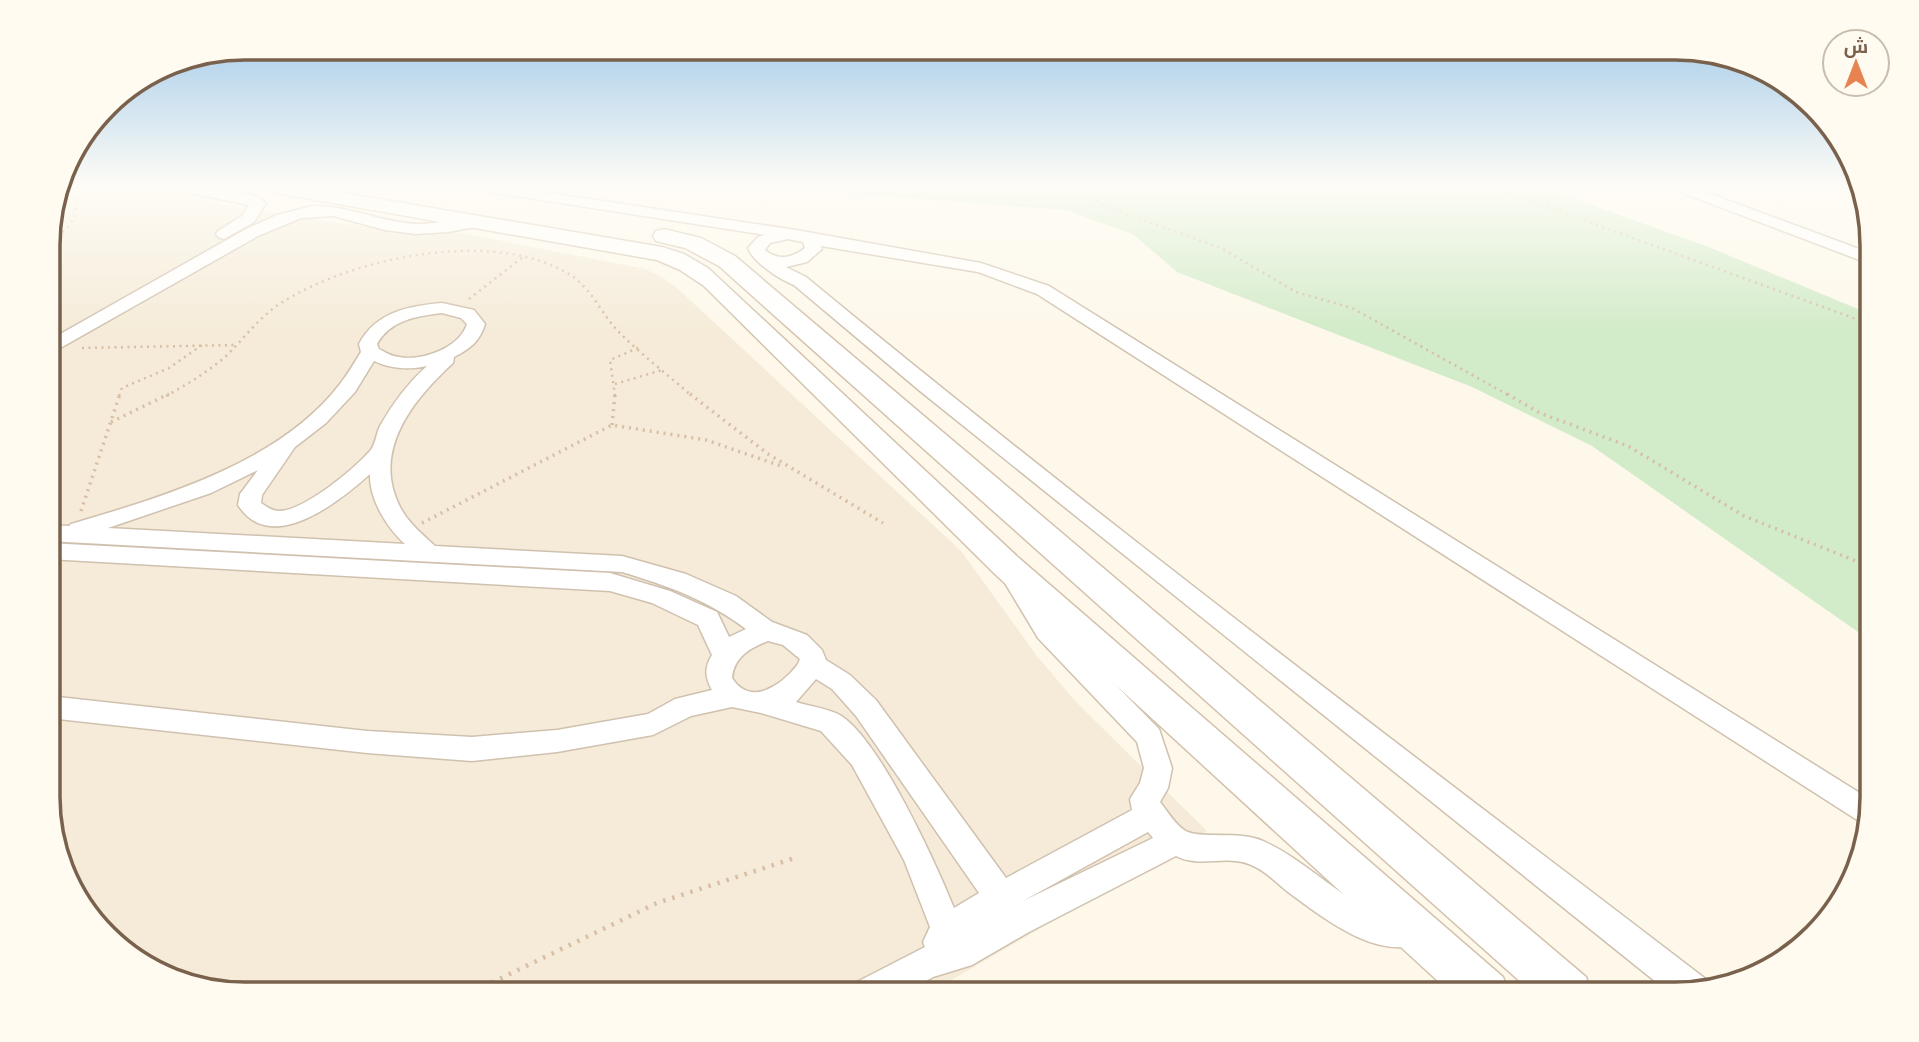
<svg xmlns="http://www.w3.org/2000/svg" width="1919" height="1042" viewBox="0 0 1919 1042" font-family="'Alegreya Sans',Cairo,sans-serif">
<style>
.residential{fill:#f5ebd8}
.green{fill:#d2ebc8}
.lines{fill:none;stroke-linecap:round;stroke-linejoin:round}
.street-casing{stroke:#d0c1af;stroke-width:3}
.secondary-casing{stroke:#d3c2ad;stroke-width:3}
.path-far2{stroke:#d8bea4;stroke-width:2.5;stroke-dasharray:2 4.5;stroke-linecap:butt}
.path-far1{stroke:#d8bea4;stroke-width:3.5;stroke-dasharray:2 5;stroke-linecap:butt}
.path{stroke:#d8bea4;stroke-width:4.5;stroke-dasharray:2.5 7;stroke-linecap:butt}
.street{fill:#fff;fill-rule:evenodd}
.secondary{fill:#fff;fill-rule:evenodd}
.rim{fill:none;stroke:#79614c;stroke-width:3.5}
</style>
<rect width="100%" height="100%" fill="#fdf8ea"/>
<path class="residential" d="M 60,187 L 161,187 L 227,206 L 360,226 L 461,233 L 645,269 L 662,277 L 677,288 L 961,551 L 1037,656 L 1076,702 L 1207,831 L 926,995 L 244,995 L 157,974 L 88,917 L 49,824 L 48,231 Z"/>
<path class="green" d="M 765,187 L 1542,187 L 1711,248 L 1870,314 L 1871,641 L 1592,446 L 1472,387 L 1177,272 L 1133,234 L 1065,210 Z"/>
<g class="lines">
<g class="street-casing">
<g id="street">
<path d="M 174,187 C 194,185 251,188 266,203 L 254,222 L 224,239 L 218,237 L 216,234 L 218,231 L 242,216 L 249,205 L 181,191 Z"/>
<path d="M 477,187 L 510,187 L 796,230 L 981,263 L 1049,286 L 1871,800 L 1865,825 L 1037,294 L 978,272 L 821,246 L 822,249 L 807,262 L 786,267 L 806,277 C 1100,520 1405,749 1707,980 L 1710,987 L 1687,994 L 1671,994 L 920,391 L 794,285 C 780,280 753,262 748,248 L 758,237 L 765,235 L 484,191 ZM 788,239 L 803,242 L 805,248 C 792,258 778,261 765,250 L 770,243 Z"/>
<path d="M 1673,187 L 1692,187 L 1870,253 L 1870,264 L 1675,190 Z"/>
<path d="M 312,206 C 349,205 382,223 419,224 C 434,224 480,214 488,222 L 486,225 L 448,232 L 416,234 L 385,230 L 333,216 L 301,218 L 258,236 L 48,355 L 48,341 L 246,229 L 277,215 Z"/>
<path d="M 442,303 L 474,310 L 485,324 C 480,341 470,349 454,357 L 453,363 C 414,399 372,449 399,505 C 407,522 422,534 435,546 L 622,556 L 686,574 L 736,596 L 772,622 L 807,635 L 822,650 L 826,660 L 850,675 L 876,700 L 1006,878 L 1132,810 L 1130,799 L 1140,783 L 1144,768 L 1137,742 L 1038,638 L 1002,578 L 1005,572 L 1014,569 L 1023,572 L 1056,624 L 1159,729 L 1172,768 L 1168,788 L 1160,802 C 1167,811 1175,824 1184,830 C 1199,840 1239,830 1263,841 C 1299,857 1327,886 1361,905 C 1381,917 1402,913 1422,921 L 1427,932 L 1422,943 C 1376,961 1324,918 1288,892 C 1275,882 1265,870 1249,864 C 1225,855 1199,868 1176,856 L 1029,932 L 972,965 L 933,977 L 901,995 L 850,995 L 855,983 L 925,947 L 923,942 L 930,927 L 904,860 L 852,765 L 821,731 L 761,713 L 732,707 L 691,716 L 653,735 L 557,752 L 472,761 L 367,753 L 49,718 L 49,696 L 367,731 L 472,737 L 557,730 L 648,714 L 675,699 L 712,690 C 705,677 704,668 712,655 L 698,625 L 652,603 L 610,591 L 48,559 L 48,543 L 610,573 L 670,591 L 717,612 L 729,637 L 746,629 C 706,599 668,586 622,572 L 48,541 L 48,525 L 69,526 L 71,524 C 162,497 280,463 340,384 C 348,374 354,363 361,352 L 359,344 C 376,312 408,306 442,303 ZM 442,313 L 461,318 L 467,324 C 459,349 419,363 394,356 C 389,355 383,351 379,349 L 377,344 C 390,320 417,316 442,313 ZM 374,361 C 391,369 409,370 427,366 C 408,383 393,403 380,426 C 376,434 376,444 370,451 C 354,469 305,510 280,511 C 272,511 267,507 261,503 L 262,495 L 295,447 L 326,423 L 355,392 ZM 258,470 L 240,494 L 238,505 C 271,557 340,501 370,474 C 369,499 387,528 405,544 L 108,528 L 211,493 ZM 768,641 L 783,645 L 800,659 L 798,664 C 783,684 751,708 732,678 C 734,657 750,648 768,641 ZM 816,679 L 832,689 L 856,716 L 979,893 L 954,908 C 936,864 878,735 838,714 C 825,708 809,706 796,702 ZM 1148,832 L 1153,838 L 1023,901 Z"/>
</g>
</g>
<g class="secondary-casing">
<g id="secondary">
<path d="M 266,187 L 309,187 L 662,247 L 684,254 L 708,268 L 1020,559 L 1503,977 L 1509,994 L 1452,994 L 996,575 L 704,286 L 680,270 L 657,260 L 276,193 L 269,191 Z"/>
<path d="M 664,229 L 701,238 L 735,256 L 1586,977 L 1592,994 L 1534,994 L 719,266 L 685,248 L 656,241 L 653,236 L 656,231 Z"/>
</g>
</g>
<g class="path-far2">
<path d="M 1074,187 L 1104,206 L 1221,248 L 1296,292 L 1352,308 L 1510,396"/>
<path d="M 1492,187 L 1870,324"/>
<path d="M 48,245 C 69,229 88,211 66,187"/>
<path d="M 469,299 L 523,257"/>
<path d="M 82,348 L 235,345"/>
<path d="M 615,384 L 662,370"/>
<path d="M 119,396 L 122,388 L 169,368 L 202,345"/>
<path d="M 166,396 C 186,385 206,373 224,358 C 244,339 258,318 281,303 C 353,257 497,227 572,276 C 591,289 601,312 616,329 C 639,353 667,374 692,396"/>
<path d="M 615,396 L 610,360 L 638,348"/>
</g>
<g class="path-far1">
<path d="M 690,394 L 768,454 L 883,523"/>
<path d="M 1507,394 L 1540,413 L 1628,446 L 1744,516 L 1871,567"/>
<path d="M 111,422 L 169,394"/>
<path d="M 612,425 L 615,394"/>
<path d="M 81,511 L 120,394"/>
<path d="M 422,523 L 612,425 L 706,440 L 784,467"/>
</g>
<path class="path" d="M 466,995 L 657,903 L 798,857"/>
<use href="#street" class="street"/>
<use href="#secondary" class="secondary"/>
</g>
<linearGradient id="sky" x2="0" y2="1"><stop stop-color="#97c4e8"/><stop offset="0.56" stop-color="#fefcf6"/><stop offset="1" stop-color="#fefcf6" stop-opacity="0"/></linearGradient>
<rect width="1919" height="332" fill="url(#sky)"/>
<path d="M0 0H1919V1042H0ZM245 60H1675A185 185 0 0 1 1860 245V797A185 185 0 0 1 1675 982H245A185 185 0 0 1 60 797V245A185 185 0 0 1 245 60Z" fill="#fffbf1" fill-rule="evenodd"/>
<path class="rim" d="M245 60H1675A185 185 0 0 1 1860 245V797A185 185 0 0 1 1675 982H245A185 185 0 0 1 60 797V245A185 185 0 0 1 245 60Z"/>
<g transform="translate(1856 63)"><circle r="33" fill="#fffbf1" stroke="#c9bdaf" stroke-width="2"/>
<path d="M0-5L12 26L0 18L-12 26Z" fill="#e68350"/>
<text y="-10" font-size="19" font-weight="bold" text-anchor="middle" fill="#79614c">ش</text>
</g>
</svg>
